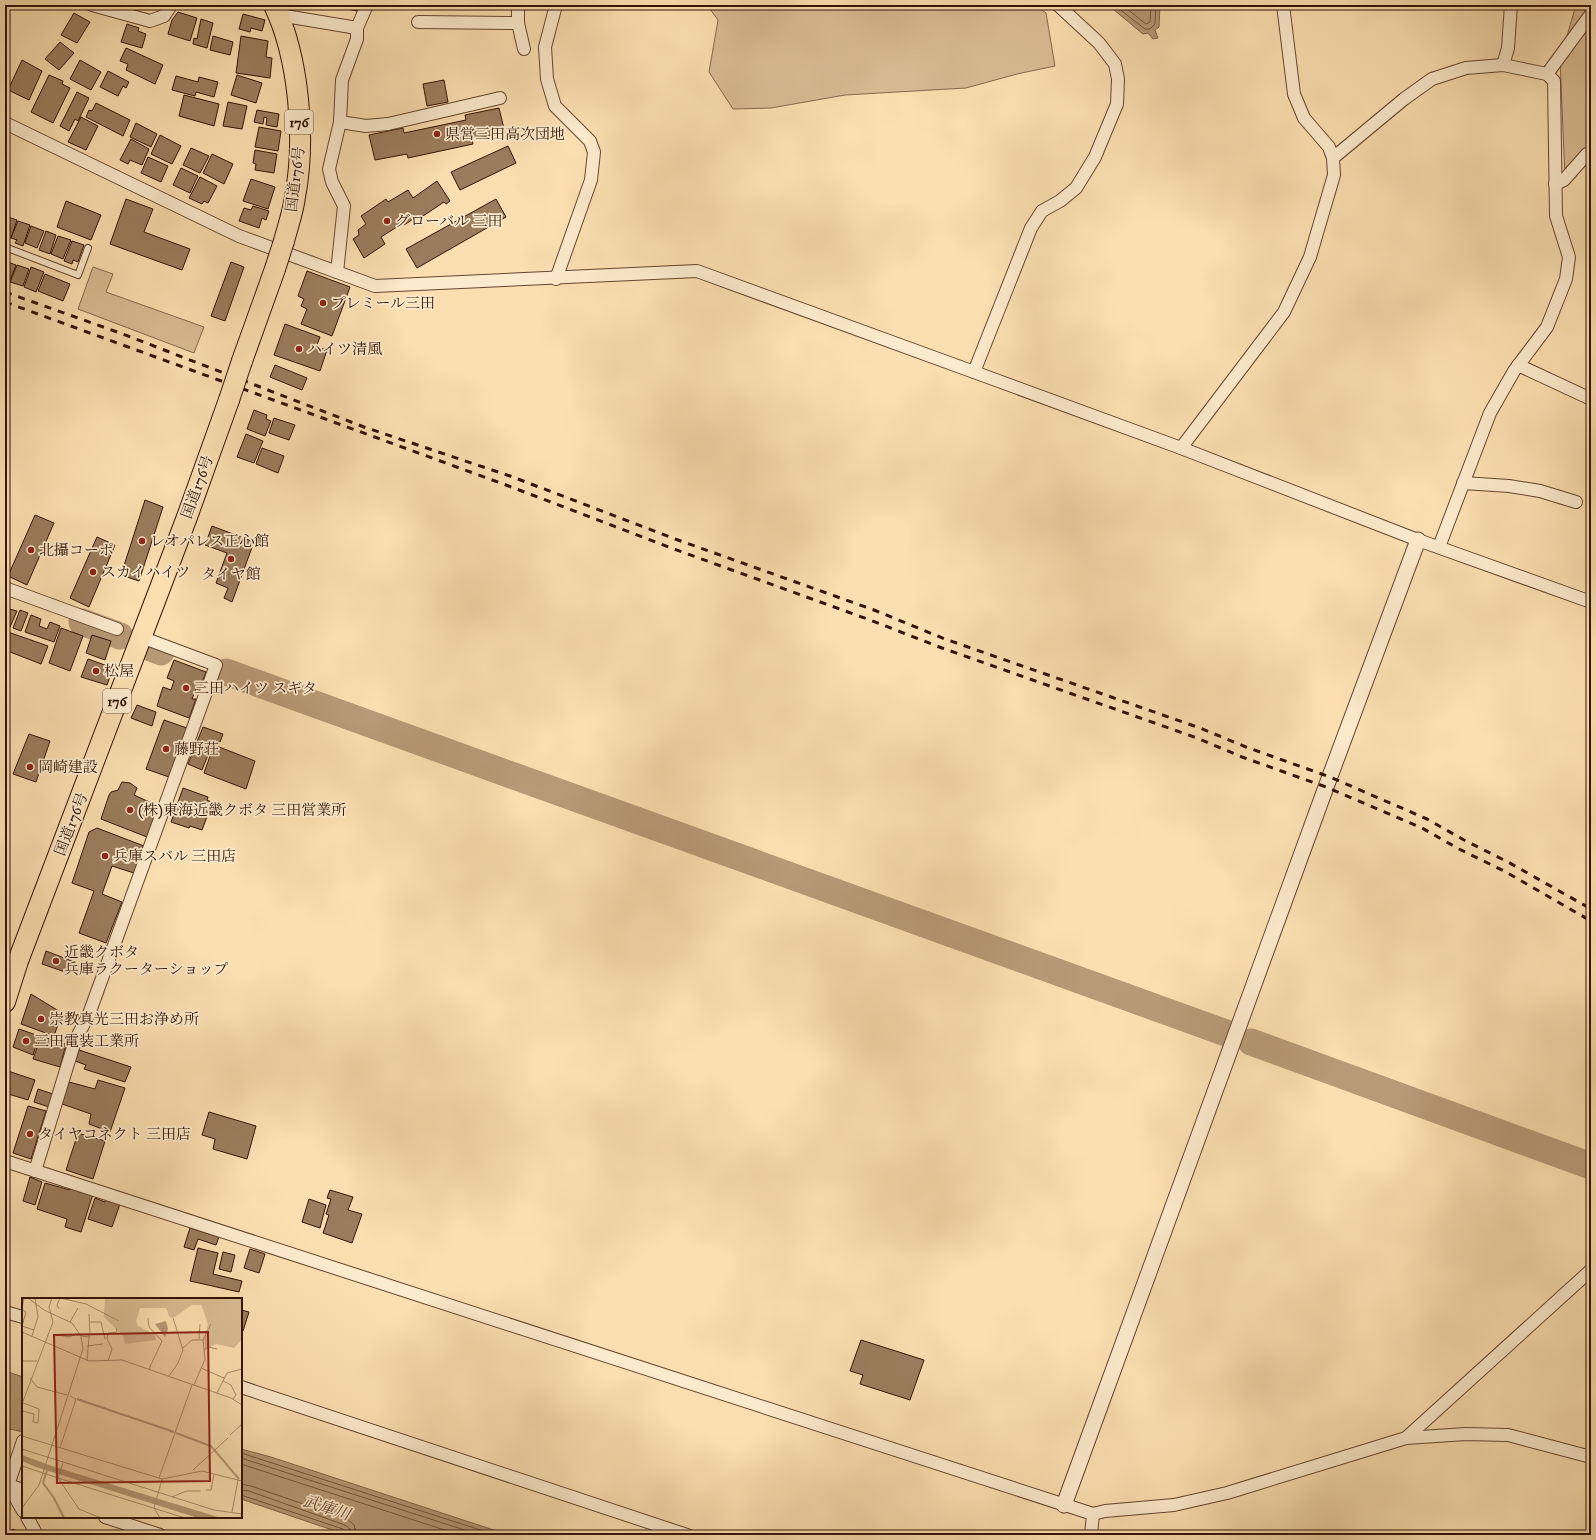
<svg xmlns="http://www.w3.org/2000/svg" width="1596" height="1540" viewBox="0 0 1596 1540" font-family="'IM FELL DW Pica','Noto Serif JP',serif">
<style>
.green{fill:#d9bc93;stroke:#86684c}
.water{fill:#b79a76;stroke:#826448}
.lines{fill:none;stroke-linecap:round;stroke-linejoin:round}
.shore{stroke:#75563d;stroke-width:1}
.river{stroke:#b79a76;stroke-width:27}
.building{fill:#9b7d5d;stroke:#331304}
.service-casing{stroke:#65462f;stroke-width:8}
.minor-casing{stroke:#65462f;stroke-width:14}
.tertiary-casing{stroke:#65462f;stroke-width:17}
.trunk-casing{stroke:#331304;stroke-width:22}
.service{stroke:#fceacc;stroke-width:6}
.minor{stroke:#fceacc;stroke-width:12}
.tertiary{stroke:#fceacc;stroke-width:15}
.trunk{stroke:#fbdfb0;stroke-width:20}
.rail{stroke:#331304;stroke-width:3;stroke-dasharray:7 7;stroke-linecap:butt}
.trunk-bridge-casing{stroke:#331304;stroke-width:22;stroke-linecap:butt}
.trunk-bridge{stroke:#fbdfb0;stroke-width:20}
.poi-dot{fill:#8f2418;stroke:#fceacc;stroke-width:1.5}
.labels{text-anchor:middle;stroke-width:3.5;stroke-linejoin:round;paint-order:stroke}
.shield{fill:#fceacc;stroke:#6f5440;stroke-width:1}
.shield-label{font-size:14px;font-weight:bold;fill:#331304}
.poi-label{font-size:15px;fill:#331304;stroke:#fceacc;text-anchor:start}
.street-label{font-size:15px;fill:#331304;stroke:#fceacc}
.water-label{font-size:16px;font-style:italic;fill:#684932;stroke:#fceacc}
.inset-river{fill:none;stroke:#b79a76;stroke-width:2}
.inset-road{fill:none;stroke:#ab8d6b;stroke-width:1}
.view{fill:#8f2418;fill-opacity:0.15;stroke:#8f2418;stroke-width:2}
.inset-edge{fill:none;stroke:#331304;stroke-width:2}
</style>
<rect width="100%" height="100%" fill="#fbdfb0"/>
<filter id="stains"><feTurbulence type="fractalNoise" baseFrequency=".005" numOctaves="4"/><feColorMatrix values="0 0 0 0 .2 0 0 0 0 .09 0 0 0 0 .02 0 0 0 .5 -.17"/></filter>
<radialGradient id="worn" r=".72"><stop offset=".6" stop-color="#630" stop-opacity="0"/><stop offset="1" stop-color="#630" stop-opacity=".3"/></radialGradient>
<g class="green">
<path d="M 707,5 L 1035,5 L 1046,13 L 1055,66 L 1017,74 L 966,88 L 845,95 L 771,108 L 733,109 L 709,72 L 718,20 Z"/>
<path d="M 1576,5 L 1591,5 L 1591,163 L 1565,177 L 1560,60 Z"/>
<path d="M 93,267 L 113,274 L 106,292 L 204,327 L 194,353 L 78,309 Z"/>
</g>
<g class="water">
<path d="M 1108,5 L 1160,5 L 1159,27 L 1155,30 L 1158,38 L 1153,39 L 1148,33 L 1143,34 Z"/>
<path d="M 5,1371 L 23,1377 L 23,1432 L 5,1428 Z"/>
<path d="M 241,1449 L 271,1457 L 509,1535 L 347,1535 L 241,1499 Z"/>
</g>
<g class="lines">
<g class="shore">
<path d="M 1114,5 L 1145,29 L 1150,29 L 1155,24 L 1156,5"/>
<path d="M 1122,5 L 1146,24 L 1150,22 L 1151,5"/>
<path d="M 241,1453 L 496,1535"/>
<path d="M 241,1458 L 480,1535"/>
<path d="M 241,1464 L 460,1535"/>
<path d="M 241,1484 L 251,1486 L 347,1519 L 354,1525 L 357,1535"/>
<path d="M 241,1490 L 249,1491 L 345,1525 L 350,1529 L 351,1535"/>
<path d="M 241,1495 L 343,1529 L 345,1532 L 346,1535"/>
</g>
<g class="river">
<path d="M 82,622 L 120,636"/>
<path d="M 148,647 L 161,652"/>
<path d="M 226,672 L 1226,1033"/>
<path d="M 1251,1042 L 1591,1166"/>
</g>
</g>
<g class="building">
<path d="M 330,5 L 359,5 L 357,11 Z"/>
<path d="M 178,12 L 197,18 L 190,41 L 168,34 L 172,20 Z"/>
<path d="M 74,13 L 90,22 L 77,43 L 61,35 Z"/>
<path d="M 243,14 L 265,20 L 262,31 L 251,28 L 250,32 L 239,29 Z"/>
<path d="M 201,19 L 213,23 L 207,48 L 193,44 L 194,38 L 197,39 Z"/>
<path d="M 127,24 L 139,28 L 138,31 L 146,34 L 142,48 L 121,42 Z"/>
<path d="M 213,36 L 233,42 L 230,55 L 210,50 Z"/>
<path d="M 241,36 L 268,41 L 266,57 L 272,58 L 270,78 L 236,73 Z"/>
<path d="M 60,42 L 74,53 L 59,70 L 45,59 Z"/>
<path d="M 126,48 L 163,65 L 155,84 L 126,70 L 128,64 L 120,61 Z"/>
<path d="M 22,60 L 42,71 L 29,100 L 8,90 Z"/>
<path d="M 80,60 L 101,72 L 91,90 L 70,79 Z"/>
<path d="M 108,71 L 129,82 L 126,88 L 123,86 L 118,96 L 100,87 Z"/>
<path d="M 49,75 L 63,81 L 62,84 L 70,88 L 53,123 L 31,112 Z"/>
<path d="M 237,75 L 262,83 L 256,103 L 231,95 Z"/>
<path d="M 176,76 L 198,82 L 199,77 L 218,82 L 214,97 L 196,92 L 195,96 L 172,90 Z"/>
<path d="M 444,80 L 448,102 L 427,106 L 423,84 Z"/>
<path d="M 77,92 L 89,98 L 78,121 L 75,119 L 69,131 L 60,126 Z"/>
<path d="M 184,95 L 219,104 L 214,126 L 179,116 Z"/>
<path d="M 228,102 L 247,106 L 242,129 L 223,126 Z"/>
<path d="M 96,103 L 130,120 L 123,136 L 86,117 L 89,110 L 92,111 Z"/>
<path d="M 499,108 L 505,133 L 472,139 L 473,144 L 408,158 L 407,154 L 375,160 L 369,135 L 403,128 L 404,133 L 466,120 L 465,115 Z"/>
<path d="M 257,110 L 279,114 L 277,127 L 266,125 L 267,118 L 264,117 L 263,124 L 254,122 Z"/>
<path d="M 81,117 L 98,126 L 86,150 L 68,142 Z"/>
<path d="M 136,123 L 157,134 L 151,147 L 130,137 Z"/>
<path d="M 259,127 L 281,131 L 278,151 L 255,147 Z"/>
<path d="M 160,135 L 181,146 L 172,164 L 151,154 Z"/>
<path d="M 131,139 L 149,149 L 142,165 L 130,160 L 128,164 L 120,160 Z"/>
<path d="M 508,146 L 516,163 L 460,190 L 451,172 Z"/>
<path d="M 191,148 L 209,156 L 200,173 L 183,165 Z"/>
<path d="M 255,150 L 277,154 L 274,173 L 255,170 L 256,164 L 253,163 Z"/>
<path d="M 212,154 L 233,164 L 224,184 L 203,173 Z"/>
<path d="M 148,157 L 168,166 L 161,182 L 141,173 Z"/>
<path d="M 181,168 L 198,176 L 190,193 L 173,185 Z"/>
<path d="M 200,177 L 217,186 L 208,203 L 204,201 L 202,204 L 189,198 Z"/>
<path d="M 251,179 L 275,187 L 268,209 L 243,201 Z"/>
<path d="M 437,181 L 450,201 L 446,204 L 444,202 L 420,218 L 418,216 L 404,225 L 403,223 L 381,237 L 385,244 L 364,258 L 353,239 L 359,235 L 358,230 L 366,224 L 361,216 L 386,199 L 388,202 L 408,190 L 413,198 Z"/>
<path d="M 126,199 L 153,209 L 144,232 L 190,249 L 182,270 L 110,244 Z"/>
<path d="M 496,199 L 506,217 L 417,268 L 406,249 Z"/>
<path d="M 66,201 L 101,215 L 91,240 L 57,227 Z"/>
<path d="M 253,206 L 269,211 L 266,220 L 262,218 L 259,228 L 239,221 L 244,208 L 251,210 Z"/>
<path d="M 5,216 L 17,220 L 11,238 L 5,236 Z"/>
<path d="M 18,221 L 30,225 L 23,246 L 15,243 L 17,240 L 11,238 Z"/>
<path d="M 31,226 L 44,231 L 37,248 L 25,243 Z"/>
<path d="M 46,231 L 56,235 L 50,254 L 39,250 Z"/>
<path d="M 58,236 L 71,240 L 63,259 L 51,254 Z"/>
<path d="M 72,241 L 84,245 L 78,262 L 73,260 L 72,264 L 64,261 Z"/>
<path d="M 5,261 L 16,265 L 9,283 L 5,281 Z"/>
<path d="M 231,262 L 244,267 L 225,321 L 211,316 Z"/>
<path d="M 17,265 L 29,269 L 23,286 L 10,282 Z"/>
<path d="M 31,267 L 44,272 L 36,292 L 24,287 Z"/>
<path d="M 307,271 L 350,287 L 332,336 L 301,324 L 307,309 L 301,306 L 304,299 L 298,296 Z"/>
<path d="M 45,274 L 70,284 L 63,301 L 38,291 Z"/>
<path d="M 285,324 L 320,337 L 316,347 L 327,350 L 320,371 L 274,355 Z"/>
<path d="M 275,365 L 307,378 L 302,390 L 270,377 Z"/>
<path d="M 254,410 L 267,415 L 266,419 L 271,421 L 265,436 L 247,429 Z"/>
<path d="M 274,418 L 295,425 L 289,440 L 269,433 Z"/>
<path d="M 246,434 L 263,441 L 254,463 L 237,457 Z"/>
<path d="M 262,448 L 284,456 L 278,473 L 256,464 Z"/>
<path d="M 145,500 L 163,507 L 139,581 L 121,575 Z"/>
<path d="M 35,515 L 54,523 L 27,585 L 8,576 Z"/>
<path d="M 212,526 L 254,542 L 232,602 L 224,598 L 228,588 L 216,583 L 227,553 L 205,545 Z"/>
<path d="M 97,537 L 115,545 L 89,607 L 70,598 Z"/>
<path d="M 6,608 L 17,611 L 10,627 L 5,625 Z"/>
<path d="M 20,610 L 28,613 L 21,631 L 13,628 Z"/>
<path d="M 31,615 L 41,619 L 39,626 L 47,629 L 50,622 L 60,626 L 54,642 L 25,632 Z"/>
<path d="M 61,628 L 83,636 L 70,671 L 49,663 Z"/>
<path d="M 5,631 L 48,646 L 41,664 L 5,650 Z"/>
<path d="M 92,635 L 111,641 L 105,660 L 86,653 Z"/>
<path d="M 88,659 L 113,668 L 107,685 L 81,677 Z"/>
<path d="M 174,660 L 206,672 L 199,690 L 196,689 L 192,699 L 196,699 L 189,718 L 157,706 L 163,687 L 171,690 L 174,681 L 167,678 Z"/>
<path d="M 137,705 L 156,712 L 152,726 L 131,718 Z"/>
<path d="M 164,720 L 187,728 L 169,777 L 146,769 Z"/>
<path d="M 203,727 L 223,734 L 220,742 L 214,740 L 202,770 L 188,764 Z"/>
<path d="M 29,734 L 50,741 L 36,782 L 13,774 Z"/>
<path d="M 214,745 L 255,761 L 246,789 L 204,773 Z"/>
<path d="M 122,782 L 130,783 L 137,788 L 134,795 L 158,806 L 147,837 L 101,819 L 109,795 L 111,792 L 118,790 Z"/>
<path d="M 183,788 L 208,797 L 207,800 L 215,804 L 211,815 L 208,814 L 202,830 L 190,826 L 189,828 L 171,822 Z"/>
<path d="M 97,828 L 144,846 L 134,873 L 112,866 L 102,894 L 122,902 L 106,943 L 79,933 L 94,891 L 72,883 L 89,832 Z"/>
<path d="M 46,951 L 72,961 L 68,973 L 42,964 Z"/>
<path d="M 31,994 L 62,1013 L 54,1036 L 21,1024 Z"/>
<path d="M 19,1029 L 39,1036 L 33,1055 L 13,1047 Z"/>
<path d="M 41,1036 L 68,1045 L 67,1049 L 65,1048 L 60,1067 L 33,1059 Z"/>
<path d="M 79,1050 L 131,1067 L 125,1082 L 84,1069 L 86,1065 L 75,1061 Z"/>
<path d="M 5,1070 L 35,1080 L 28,1100 L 5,1093 Z"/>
<path d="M 98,1080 L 125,1088 L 110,1132 L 89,1124 L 91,1114 L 62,1104 L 69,1082 L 95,1089 Z"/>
<path d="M 38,1089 L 53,1094 L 49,1107 L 34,1102 Z"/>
<path d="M 28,1106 L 46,1111 L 31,1159 L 13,1153 Z"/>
<path d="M 209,1112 L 256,1126 L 247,1159 L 213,1149 L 215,1139 L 202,1135 Z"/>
<path d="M 78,1133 L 105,1141 L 93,1179 L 66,1170 Z"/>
<path d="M 30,1177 L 42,1182 L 35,1205 L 23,1201 Z"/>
<path d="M 45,1183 L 70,1190 L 71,1187 L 93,1194 L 81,1232 L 65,1227 L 67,1219 L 37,1209 Z"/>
<path d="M 330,1190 L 353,1197 L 348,1210 L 362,1214 L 352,1243 L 323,1233 L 329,1215 L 326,1214 L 331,1199 L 327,1198 Z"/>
<path d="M 95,1198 L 105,1202 L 106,1199 L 120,1204 L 112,1227 L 88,1219 Z"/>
<path d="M 309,1199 L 326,1205 L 320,1228 L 302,1222 Z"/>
<path d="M 190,1228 L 219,1237 L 216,1245 L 198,1239 L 194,1250 L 184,1247 Z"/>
<path d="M 198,1248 L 218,1253 L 213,1274 L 242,1281 L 239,1292 L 190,1281 Z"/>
<path d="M 250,1249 L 265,1254 L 259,1273 L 244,1268 Z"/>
<path d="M 223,1252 L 235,1255 L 231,1272 L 219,1269 Z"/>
<path d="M 241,1310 L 249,1312 L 243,1331 L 241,1331 Z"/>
<path d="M 861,1340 L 924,1360 L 910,1400 L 860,1384 L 863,1375 L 850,1371 Z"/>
<path d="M 14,1529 L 17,1535 L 5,1535 L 5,1534 Z"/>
</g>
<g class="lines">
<g class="service-casing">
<path id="service" d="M 5,247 L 78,275 L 88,248"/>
</g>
<g class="minor-casing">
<g id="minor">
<path d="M 92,5 L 150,21 L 164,16 L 171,5"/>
<path d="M 518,5 L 518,23 L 524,49"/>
<path d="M 279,15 L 357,28 L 367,5"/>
<path d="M 418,22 L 518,23"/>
<path d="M 1503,65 L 1508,48 L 1511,5"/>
<path d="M 1547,74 L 1591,14"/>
<path d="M 340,122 L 366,126 L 388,124 L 500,98"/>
<path d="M 5,123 L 239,236 L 375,286 L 697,271 L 974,372 L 1181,448 L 1418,540 L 1591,602"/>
<path d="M 1333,158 L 1404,99 L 1432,79 L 1466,68 L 1503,65 L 1547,74 L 1554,81 L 1556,216 L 1569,257 L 1566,279 L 1547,327 L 1514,371 L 1490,413 L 1439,547"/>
<path d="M 1555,184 L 1564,180 L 1587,154 L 1591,153"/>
<path d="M 337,272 L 344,206 L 332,182 L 329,169 L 340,122 L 342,80 L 357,39 L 357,28"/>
<path d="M 556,279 L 591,180 L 594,152 L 590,141 L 555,106 L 547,79 L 545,47 L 556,5"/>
<path d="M 1518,365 L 1591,399"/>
<path d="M 974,372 L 1031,228 L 1042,211 L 1060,201 L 1076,188 L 1095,157 L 1117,104 L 1118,79 L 1115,64 L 1099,43 L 1058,5"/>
<path d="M 1181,448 L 1284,312 L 1310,257 L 1334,175 L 1333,158 L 1329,147 L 1304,118 L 1294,94 L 1283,5"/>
<path d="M 1463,483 L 1509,486 L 1540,491 L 1576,502"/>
<path d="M 5,588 L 117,629"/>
<path d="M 5,1161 L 1093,1514 L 1091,1535"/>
<path d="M 35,1171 L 75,1041 L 89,1014 L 216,665 L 149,640"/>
<path d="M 5,1312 L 23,1317"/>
<path d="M 241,1387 L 687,1535"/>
<path d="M 1406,1438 L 1591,1270"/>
<path d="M 23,1441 L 8,1485 L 23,1490"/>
<path d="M 6,1485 L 8,1485 L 23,1511"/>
<path d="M 1093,1514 L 1105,1511 L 1174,1505 L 1227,1493 L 1406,1438 L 1466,1434 L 1508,1435 L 1591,1457"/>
<path d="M 27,1517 L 37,1535"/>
<path d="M 105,1517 L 160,1535"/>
</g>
</g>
<g class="tertiary-casing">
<path id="tertiary" d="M 1064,1505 L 1326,787 L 1418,540"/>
</g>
<g class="trunk-casing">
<g id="trunk">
<path d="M 274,5 C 299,58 306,139 295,197 C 293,212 288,226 284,241"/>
<path d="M 242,361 L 275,269"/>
<path d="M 5,1002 L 18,961 L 187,517 L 229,400"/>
</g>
</g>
<use href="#service" class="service"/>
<use href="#minor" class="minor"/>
<use href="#tertiary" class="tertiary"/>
<use href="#trunk" class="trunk"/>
<g class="rail">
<path d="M 5,292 L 120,333 L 364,427 L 510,476 L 678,540 L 874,610 L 945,639 L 1200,728 L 1246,747 L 1330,777 L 1427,819 L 1464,840 L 1508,862 L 1591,909"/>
<path d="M 5,302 L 506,485 L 674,549 L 870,620 L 942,648 L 1197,738 L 1242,757 L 1326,787 L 1422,828 L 1459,849 L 1504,871 L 1591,921"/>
</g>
<g class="trunk-bridge-casing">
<g id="trunk-bridge">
<path d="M 275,269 L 284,241"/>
<path d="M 229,400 L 242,361"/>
</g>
</g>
<use href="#trunk-bridge" class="trunk-bridge"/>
</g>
<g class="poi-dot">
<circle cx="437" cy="134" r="4"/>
<circle cx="387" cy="221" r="4"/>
<circle cx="323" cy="303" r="4"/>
<circle cx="299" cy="349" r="4"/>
<circle cx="142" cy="541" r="4"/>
<circle cx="31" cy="550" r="4"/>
<circle cx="231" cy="559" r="4"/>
<circle cx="93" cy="572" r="4"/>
<circle cx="96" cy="671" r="4"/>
<circle cx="186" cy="688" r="4"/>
<circle cx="166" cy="749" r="4"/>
<circle cx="30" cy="767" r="4"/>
<circle cx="130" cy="810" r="4"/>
<circle cx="105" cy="856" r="4"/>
<circle cx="56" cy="961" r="4"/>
<circle cx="41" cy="1019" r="4"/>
<circle cx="26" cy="1041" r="4"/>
<circle cx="30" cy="1134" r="4"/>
</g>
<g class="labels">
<g class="shield">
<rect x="285" y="110" width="28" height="24" rx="3"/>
<rect x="103" y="689" width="28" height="24" rx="3"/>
</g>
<g class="shield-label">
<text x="299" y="127">176</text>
<text x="117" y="706">176</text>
</g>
<g class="poi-label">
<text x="445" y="139">県営三田高次団地</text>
<text x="395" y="226">グローバル 三田</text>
<text x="331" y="308">プレミール三田</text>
<text x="307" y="354">ハイツ清風</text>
<text x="150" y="546">レオパレス正心館</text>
<text x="39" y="555">北攝コーポ</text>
<text x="101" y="577">スカイハイツ</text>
<text x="231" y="579" text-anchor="middle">タイヤ館</text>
<text x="104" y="676">松屋</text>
<text x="194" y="693">三田ハイツ スギタ</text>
<text x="174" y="754">藤野荘</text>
<text x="38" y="772">岡崎建設</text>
<text x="138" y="815">(株)東海近畿クボタ 三田営業所</text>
<text x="113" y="861">兵庫スバル 三田店</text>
<text x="64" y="957">近畿クボタ<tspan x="64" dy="17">兵庫ラクーターショップ</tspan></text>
<text x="49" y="1024">崇教真光三田お浄め所</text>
<text x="34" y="1046">三田電装工業所</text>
<text x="38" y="1139">タイヤコネクト 三田店</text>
</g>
<g class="street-label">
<text transform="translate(295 179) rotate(-83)" y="5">国道176号</text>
<text transform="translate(197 487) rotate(-70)" y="5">国道176号</text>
<text transform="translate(71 824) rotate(-69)" y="5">国道176号</text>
</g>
<g class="water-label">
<text transform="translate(327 1507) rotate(18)" y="6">武庫川</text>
</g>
</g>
<g transform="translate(22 1298)">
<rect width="220" height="220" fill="#fbdfb0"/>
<path d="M 83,0 L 220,0 L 220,41 L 212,50 L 194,46 L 183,52 L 182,40 L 186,27 L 182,14 L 179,7 L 170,7 L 153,19 L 148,20 L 144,10 L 118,10 L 114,23 L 116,28 L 133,37 L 134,42 L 103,46 L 101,38 L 82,19 Z" fill="#d9bc93"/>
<path d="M 144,23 L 146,31 L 143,39 L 133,26 ZM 0,157 L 30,168 L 199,220 L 176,220 L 14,169 L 0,163 Z" fill="#b79a76"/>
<path class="inset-river" d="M 55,101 L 152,134M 154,135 L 189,148 L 217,181M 25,172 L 21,185 L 32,200 L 42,220"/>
<path class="inset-road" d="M 2,0 L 0,11 L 4,14 L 0,28 L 12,32M 38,0 L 64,6 L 97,23M 37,11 L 35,7 L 38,0M 126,20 L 127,29 L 140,43 L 127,71M 48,24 L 56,10M 68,24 L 79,24 L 83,41M 0,34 L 67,63 L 100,62 L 209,100 L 220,107M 37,37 L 47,39 L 57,35M 10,38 L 16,19 L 13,0M 59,38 L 67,39 L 68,36 L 67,16M 177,41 L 178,26M 65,48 L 81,46M 161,50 L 170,42 L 181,42M 182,52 L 186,49 L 195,51M 0,63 L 15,63M 65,63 L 67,39M 86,63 L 90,51 L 85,41 L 86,35 L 95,34 L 94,30M 179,70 L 202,80M 147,78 L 156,65 L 161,52 L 151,20M 8,80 L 15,89 L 45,97M 201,83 L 209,87 L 214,97 L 211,101M 172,87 L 183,61 L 181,42 L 189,26M 195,95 L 205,75 L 220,71M 0,106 L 31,24 L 27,9 L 30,0M 0,113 L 12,116 L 11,124 L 16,125 L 17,111 L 1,105M 208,137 L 220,126M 0,138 L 140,181 L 132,210 L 138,220M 38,150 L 54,101 L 48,98M 0,151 L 192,212 L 220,216M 41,165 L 36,180 L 163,220M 0,168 L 36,180 L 57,211 L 79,220M 171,172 L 206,140M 137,180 L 170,87M 140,181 L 180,173 L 220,183M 184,192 L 189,192 L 192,176M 150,199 L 164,193 L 179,193M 0,210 L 17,187 L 61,51 L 59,38 L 50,25 L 22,12 L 6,0M 210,214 L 216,182"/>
<path class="view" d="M 186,34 L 188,183 L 35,185 L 32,37 Z"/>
<rect width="220" height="220" class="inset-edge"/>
</g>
<rect width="1596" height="1540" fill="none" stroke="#fbdfb0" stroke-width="20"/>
<rect x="6" y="6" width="1584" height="1528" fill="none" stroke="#331304" stroke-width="2"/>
<rect x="10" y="10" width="1576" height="1520" fill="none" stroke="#331304"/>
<rect width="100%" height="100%" filter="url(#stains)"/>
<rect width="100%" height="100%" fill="url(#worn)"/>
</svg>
